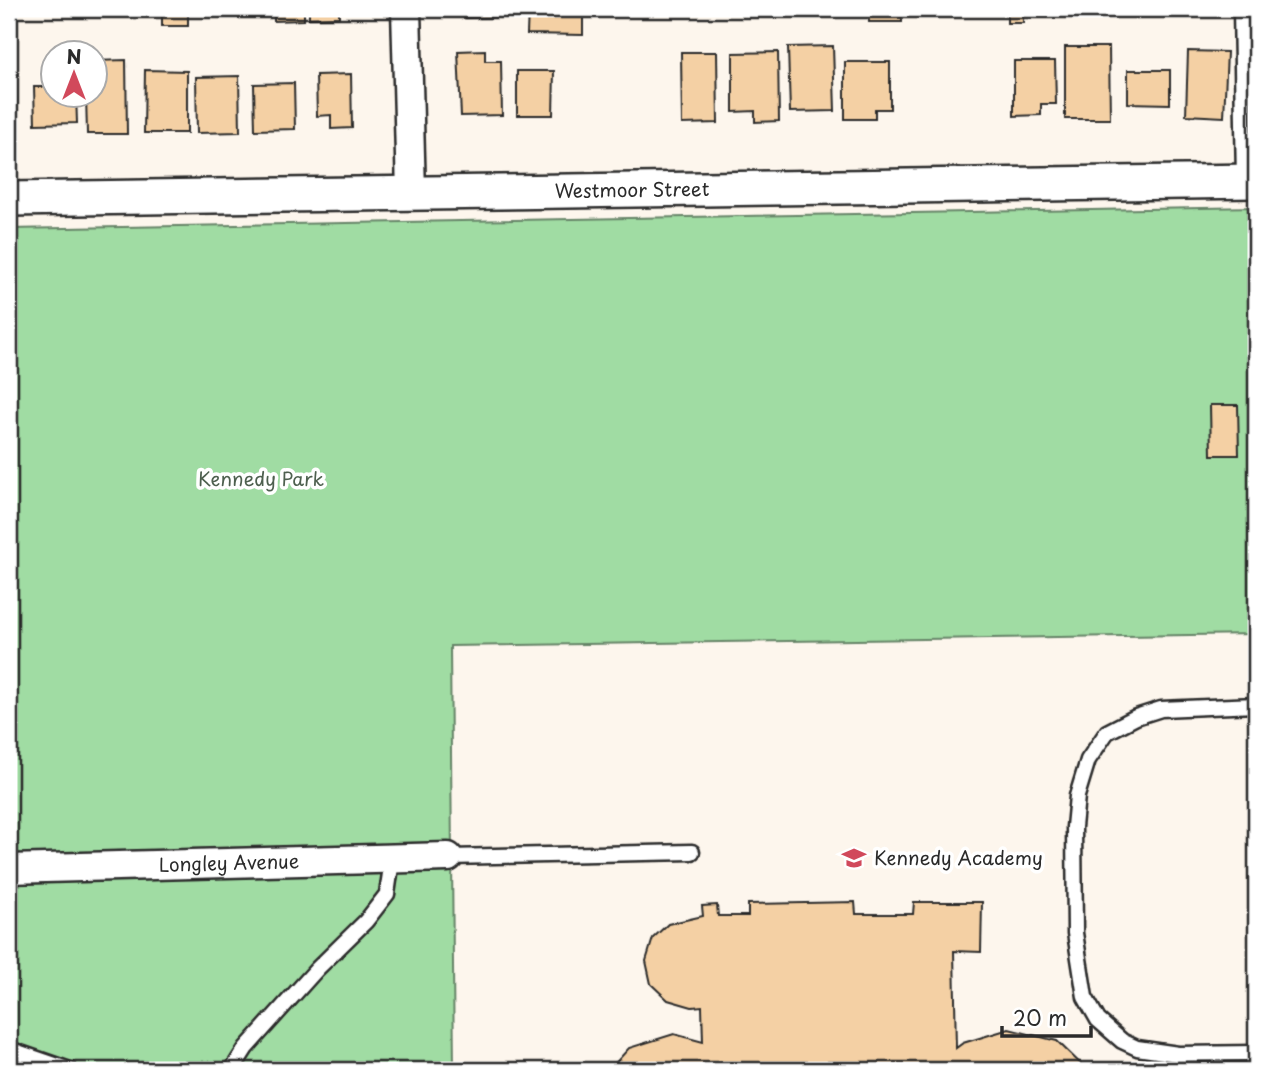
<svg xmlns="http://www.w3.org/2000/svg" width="1265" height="1079" viewBox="0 0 1265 1079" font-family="'Playpen Sans',sans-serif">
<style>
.green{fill:#a0dca3;stroke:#668467;stroke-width:2}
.building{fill:#f4d0a4;stroke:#2b2b2b;stroke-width:2}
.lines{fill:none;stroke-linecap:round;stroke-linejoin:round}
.service-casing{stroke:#2b2b2b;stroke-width:19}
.minor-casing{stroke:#2b2b2b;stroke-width:33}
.tertiary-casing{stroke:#2b2b2b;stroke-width:38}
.service{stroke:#fff;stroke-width:14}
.minor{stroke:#fff;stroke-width:28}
.tertiary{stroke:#fff;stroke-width:33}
.labels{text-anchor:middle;stroke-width:7;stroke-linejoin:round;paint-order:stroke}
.street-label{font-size:19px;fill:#2b2b2b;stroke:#fff}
.park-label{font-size:19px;fill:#4e604f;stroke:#fff}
.poi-label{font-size:19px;fill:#2b2b2b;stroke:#fff;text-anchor:start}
</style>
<rect width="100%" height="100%" fill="#fdf6ed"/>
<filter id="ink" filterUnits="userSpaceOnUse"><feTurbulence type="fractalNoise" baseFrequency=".0143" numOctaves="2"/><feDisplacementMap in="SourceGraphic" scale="14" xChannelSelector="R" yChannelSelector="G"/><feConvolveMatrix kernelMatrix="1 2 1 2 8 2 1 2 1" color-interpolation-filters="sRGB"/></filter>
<g filter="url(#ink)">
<path class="green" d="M 1256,207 L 1256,634 L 450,646 L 454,1070 L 9,1070 L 9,229 Z"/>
<g class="building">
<rect x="162" y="9" width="26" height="17"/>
<path d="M 274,9 L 304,9 L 304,20 L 274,21 Z"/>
<path d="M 309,9 L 339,9 L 339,17 L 309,18 Z"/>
<path d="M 466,9 L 499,9 L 500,17 L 466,18 Z"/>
<path d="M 528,9 L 583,9 L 583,35 L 527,34 Z"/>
<path d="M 868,9 L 890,9 L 890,15 L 902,15 L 902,22 L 869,22 Z"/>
<rect x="1007" y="9" width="16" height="14"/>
<path d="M 833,46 L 835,111 L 790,112 L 788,47 Z"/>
<path d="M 1065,47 L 1109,47 L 1110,119 L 1065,119 Z"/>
<path d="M 485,50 L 485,61 L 501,61 L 502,115 L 461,116 L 458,51 Z"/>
<path d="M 1188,51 L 1227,52 L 1224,117 L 1186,115 Z"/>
<path d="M 681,52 L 717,52 L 718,123 L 682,124 Z"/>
<path d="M 778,52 L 779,121 L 755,122 L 755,111 L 733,112 L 733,53 Z"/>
<path d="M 126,60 L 127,134 L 87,134 L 86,94 L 94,94 L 94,61 Z"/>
<path d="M 1014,61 L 1055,61 L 1056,104 L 1041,104 L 1041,115 L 1014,116 Z"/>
<path d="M 845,62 L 890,62 L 890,109 L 875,109 L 875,119 L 845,119 Z"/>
<path d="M 145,70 L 187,71 L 187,133 L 144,133 Z"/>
<path d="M 1128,70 L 1170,70 L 1170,104 L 1128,103 Z"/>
<path d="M 517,71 L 554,71 L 553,115 L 517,115 Z"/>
<path d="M 351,74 L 352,128 L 331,129 L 331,115 L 317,116 L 316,75 Z"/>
<path d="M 239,76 L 240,132 L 197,133 L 196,77 Z"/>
<path d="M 9,81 L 16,81 L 17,124 L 9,124 Z"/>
<path d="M 294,83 L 295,129 L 255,130 L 254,84 Z"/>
<path d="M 34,87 L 52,87 L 52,94 L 76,94 L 77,123 L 35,124 Z"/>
<path d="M 1210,405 L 1238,405 L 1239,455 L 1211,455 Z"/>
<path d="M 855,902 L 856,914 L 913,914 L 914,902 L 982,902 L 981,952 L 954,951 L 956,1048 L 963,1043 L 1009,1029 L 1057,1041 L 1087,1070 L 609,1070 L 629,1048 L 674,1034 L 703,1042 L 702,1006 L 692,1007 L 668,1000 L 651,984 L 646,961 L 653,938 L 668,924 L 703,916 L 702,906 L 717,905 L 718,916 L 748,916 L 748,904 Z"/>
</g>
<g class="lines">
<g class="service-casing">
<g id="service">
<path d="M 1241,9 L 1244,181"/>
<path d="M 1256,705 L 1161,709 L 1136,717 L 1107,732 L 1088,760 L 1077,796 L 1074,827 L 1075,933 L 1085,997 L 1098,1020 L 1122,1041 L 1137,1048 L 1178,1054 L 1256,1053"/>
<path d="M 448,857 L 692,852"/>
<path d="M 9,1049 L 70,1070"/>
<path d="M 232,1070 L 246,1048 L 317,969 L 366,921 L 387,894 L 392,860"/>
</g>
</g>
<g class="minor-casing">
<g id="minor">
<path d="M 406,9 L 411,193"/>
<path id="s1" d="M 9,869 L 448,857"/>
</g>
</g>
<g class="tertiary-casing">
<g id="tertiary">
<path id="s2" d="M 9,199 L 1256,181"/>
</g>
</g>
<use href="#service" class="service"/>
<use href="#minor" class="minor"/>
<use href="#tertiary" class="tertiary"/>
</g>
</g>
<defs>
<g id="school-bare" transform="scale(1.89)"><path d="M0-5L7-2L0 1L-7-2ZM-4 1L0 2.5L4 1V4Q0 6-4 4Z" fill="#d1495b" stroke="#fff" stroke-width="2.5" paint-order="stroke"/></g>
</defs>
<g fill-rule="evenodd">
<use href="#school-bare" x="854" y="858"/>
</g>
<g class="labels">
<g class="street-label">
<text dy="7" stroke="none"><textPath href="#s2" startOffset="623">Westmoor Street</textPath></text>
<text dy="7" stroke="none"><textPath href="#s1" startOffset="220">Longley Avenue</textPath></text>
</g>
<g class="park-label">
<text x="261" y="486">Kennedy Park</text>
</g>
<g class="poi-label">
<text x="874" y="865">Kennedy Academy</text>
</g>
</g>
<rect width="1265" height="1079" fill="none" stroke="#fff" stroke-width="35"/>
<rect x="18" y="18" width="1230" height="1044" fill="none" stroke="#2b2b2b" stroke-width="2.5" filter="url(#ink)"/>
<g transform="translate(74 74)"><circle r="33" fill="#ffffff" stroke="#aaaaaa" stroke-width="2"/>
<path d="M0-5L12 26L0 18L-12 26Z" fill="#d1495b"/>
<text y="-10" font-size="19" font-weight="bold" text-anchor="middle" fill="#2b2b2b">N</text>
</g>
<path d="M1002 1026v10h89v-10" fill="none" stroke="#2b2b2b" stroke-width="3.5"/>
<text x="1013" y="1026" font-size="21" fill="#2b2b2b" stroke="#ffffff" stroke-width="5" paint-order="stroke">20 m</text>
</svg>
